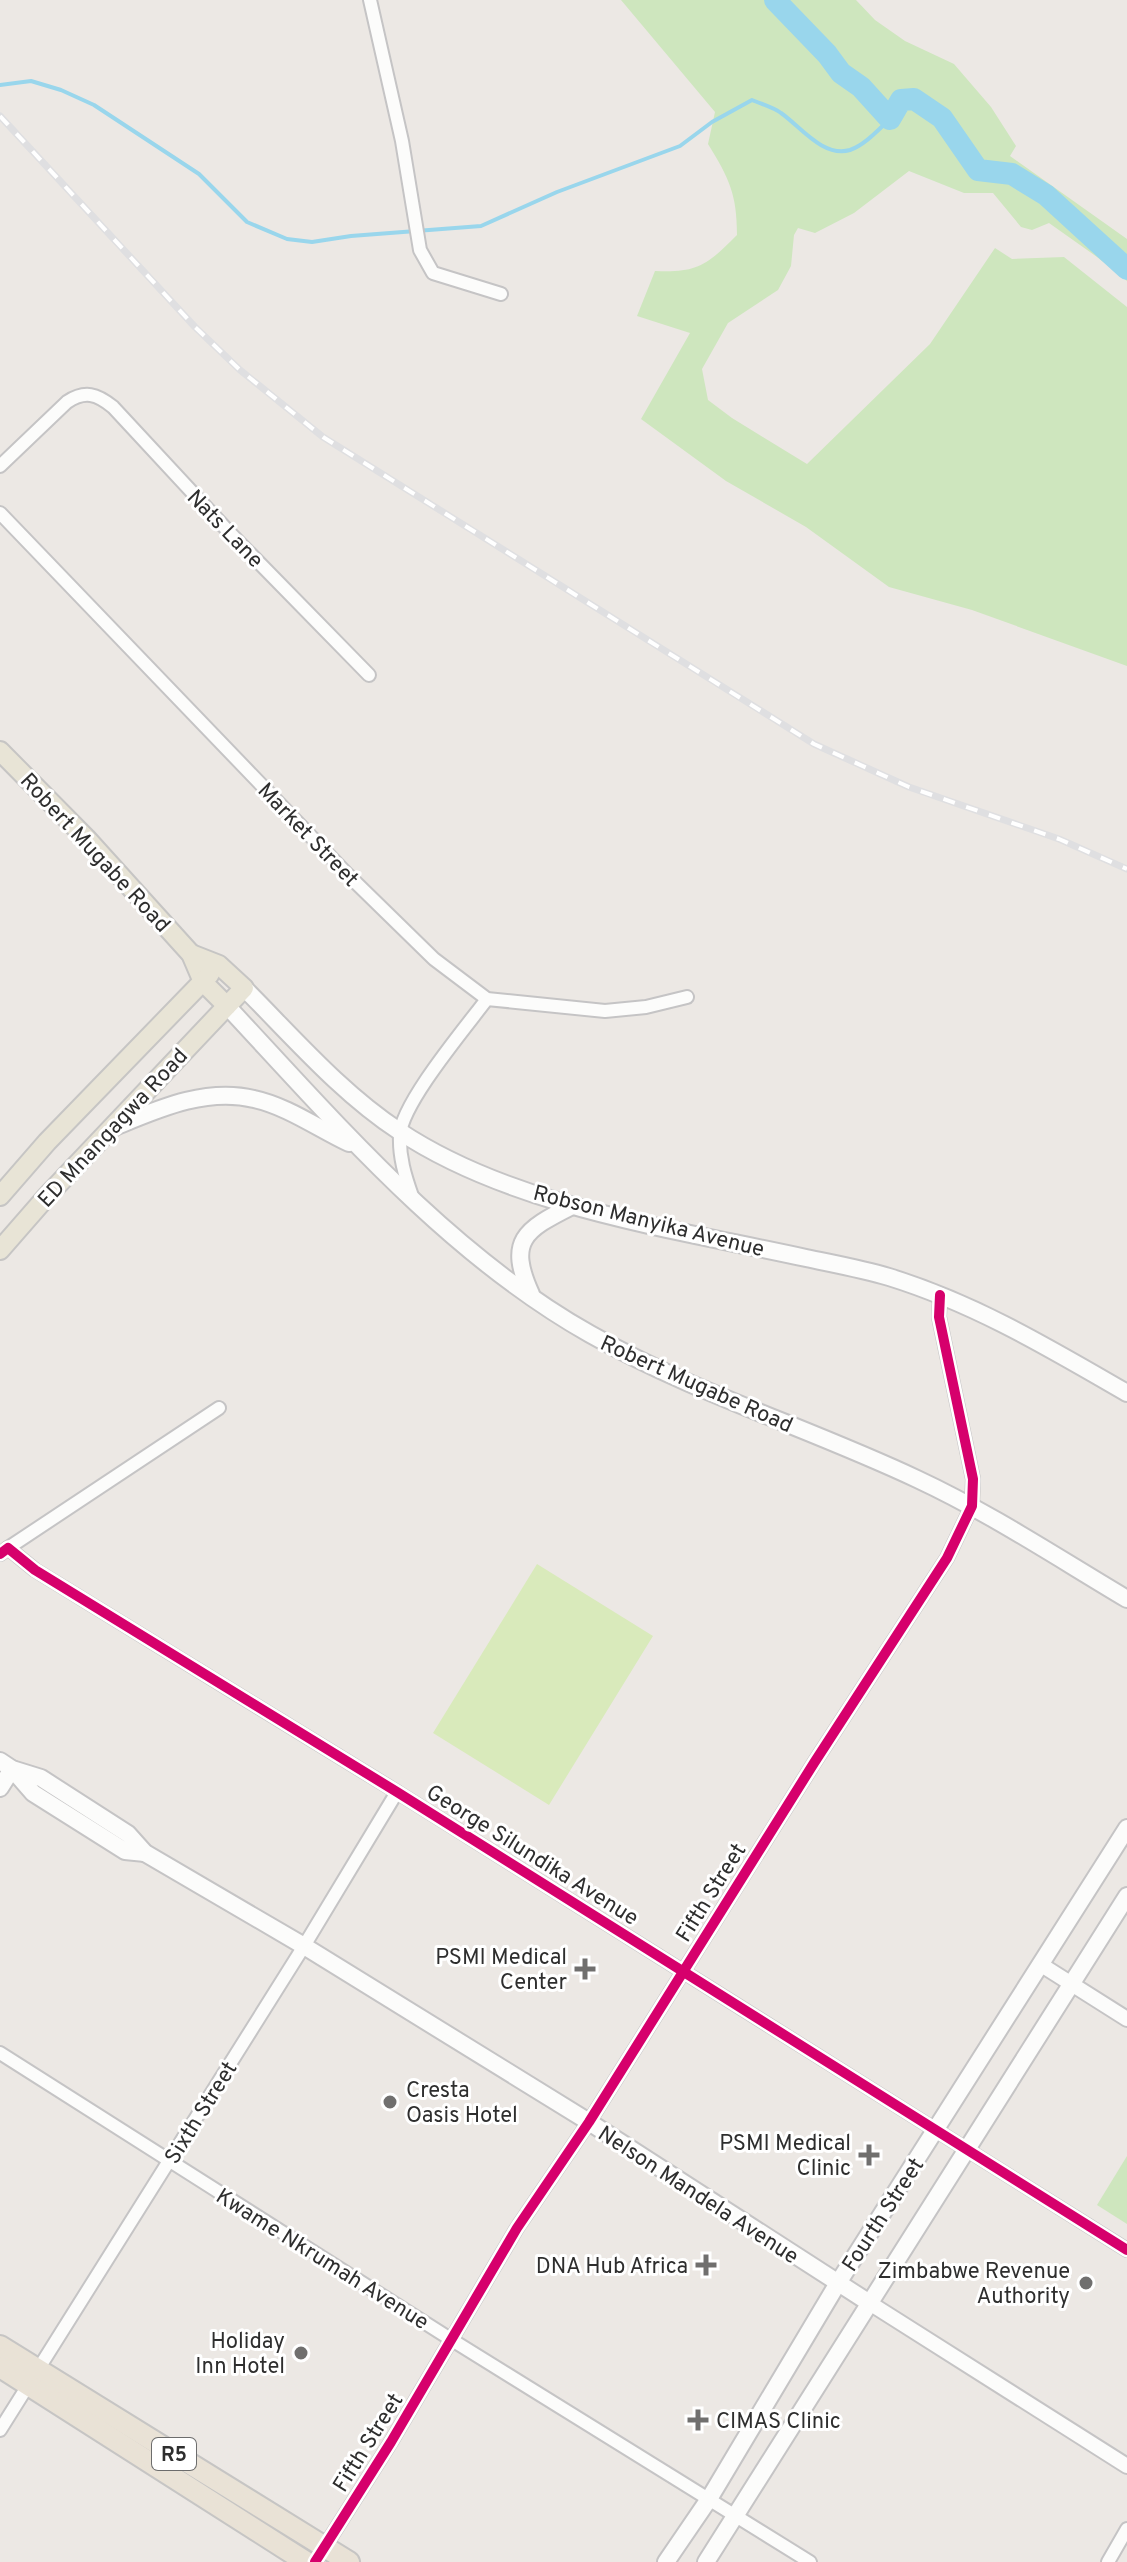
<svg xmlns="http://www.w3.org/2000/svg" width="1127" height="2562" viewBox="0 0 1127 2562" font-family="Overpass,sans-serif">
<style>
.green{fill:#cee6be}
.pitch{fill:#d9eabb}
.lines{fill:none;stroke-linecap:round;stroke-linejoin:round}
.stream{stroke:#99d6ec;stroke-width:4}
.river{stroke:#99d6ec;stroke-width:22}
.minor-casing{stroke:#c5c4c5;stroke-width:16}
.tertiary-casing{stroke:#c5c4c5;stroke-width:18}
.secondary-casing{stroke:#c5c4c5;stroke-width:20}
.primary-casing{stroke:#c6c5c4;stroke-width:22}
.trunk-casing{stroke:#c6c5c4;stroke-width:24}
.minor{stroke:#fcfcfb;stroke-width:12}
.tertiary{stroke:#fcfcfb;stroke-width:14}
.secondary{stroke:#fcfcfb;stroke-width:16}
.primary{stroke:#e8e4d6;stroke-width:18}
.trunk{stroke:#e9e2d6;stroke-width:20}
.rail-casing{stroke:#dfdfe1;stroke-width:7}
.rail{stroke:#fff;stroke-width:4;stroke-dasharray:12;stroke-linecap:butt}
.cycleway-casing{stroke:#fff;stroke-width:15}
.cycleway{stroke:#d6006c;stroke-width:10}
.poi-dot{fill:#706f6e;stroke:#fff;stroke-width:3}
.labels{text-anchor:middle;stroke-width:6;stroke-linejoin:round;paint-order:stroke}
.shield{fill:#fff;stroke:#6d6d6d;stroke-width:2}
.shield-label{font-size:20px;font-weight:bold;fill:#2e2e2e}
.street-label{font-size:22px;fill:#2e2e2e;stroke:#fff}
.poi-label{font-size:22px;fill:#2e2e2e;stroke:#fff;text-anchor:end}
</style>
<rect width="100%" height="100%" fill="#ece8e4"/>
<g class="green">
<path d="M 621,0 L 856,0 L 875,20 L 905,41 L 954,64 L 991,107 L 1016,146 L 1010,156 L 1127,239 L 1127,281 L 1097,257 L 1049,223 L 1032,230 L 1021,227 L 993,193 L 964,193 L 909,171 L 854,213 L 815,233 L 798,228 L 794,235 L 791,266 L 778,290 L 728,323 L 702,369 L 708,400 L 732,418 L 807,464 L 930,344 L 995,248 L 1012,259 L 1064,257 L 1127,307 L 1127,666 L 972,610 L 889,587 L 806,527 L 726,481 L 641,419 L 690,333 L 637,316 L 655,271 C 698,273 707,265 737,235 C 737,194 729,178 708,144 L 715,112 Z"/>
<path d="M 1127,2156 L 1127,2224 L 1097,2205 Z"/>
</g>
<path class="pitch" d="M 537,1564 L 653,1636 L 549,1805 L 433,1733 Z"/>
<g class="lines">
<path class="stream" d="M 0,85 L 31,81 L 61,90 L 94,105 L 199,174 L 247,222 L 287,239 L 312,242 L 351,236 L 481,226 L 557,192 L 680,146 L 712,122 L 752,100 C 761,104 773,107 781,113 C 800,126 823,158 850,150 C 865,145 879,129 890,119"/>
<path class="river" d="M 775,0 L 827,54 L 841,73 L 861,87 L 890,119 L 901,100 L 914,99 L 942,118 L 978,170 L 1012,174 L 1046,195 L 1127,269"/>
<g class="minor-casing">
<g id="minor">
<path d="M 370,0 L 402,141 L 420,250 L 433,273 L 501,294"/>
<path d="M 0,466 L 67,402 C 85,390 97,394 113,407 L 229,532 L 369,675"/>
<path d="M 0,513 L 348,875 L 434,959 L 487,999 L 605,1011 L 646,1007 L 687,997"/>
<path d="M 412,1196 C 405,1176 399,1157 400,1135 C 401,1104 466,1027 487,999"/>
<path d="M 8,1548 L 219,1408"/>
<path d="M 0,1554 L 8,1548 L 35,1570 L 397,1792 L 1127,2250"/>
<path d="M 0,2053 L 452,2340 L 810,2562"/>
<path d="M 0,2430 L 304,1946 L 397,1792"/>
<path d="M 315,2562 L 391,2442 L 517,2228 L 589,2122 L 814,1763 L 947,1558 L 972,1506 L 973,1479 L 939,1317 L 940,1295"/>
<path d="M 1108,2562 L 1127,2529"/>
</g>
</g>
<g class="tertiary-casing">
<g id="tertiary">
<path d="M 1040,1964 L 1127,2019"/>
<path d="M 868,2302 L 1127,2466"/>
</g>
</g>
<g class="secondary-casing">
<g id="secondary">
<path d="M 244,988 C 293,1037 341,1093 399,1131 C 513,1207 674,1229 806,1258 C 834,1264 862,1269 889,1277 C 976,1304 1049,1348 1127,1393"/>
<path d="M 227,1006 C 337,1124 448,1254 590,1334 C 694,1393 809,1428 917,1479 C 990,1513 1058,1558 1127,1599"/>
<path d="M 112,1128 C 156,1110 205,1087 254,1099 C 287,1106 319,1129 349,1143"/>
<path d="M 531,1294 C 507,1241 524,1230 572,1206"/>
<path d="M 0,1761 L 12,1769 L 41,1778 L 128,1834 L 145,1853 L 304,1946 L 589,2122 L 868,2302"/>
<path d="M 13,1770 L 33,1793 L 125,1851 L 145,1853"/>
<path d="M 0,1788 L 12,1769"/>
<path d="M 666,2562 L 709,2499 L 838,2283 L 1127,1828"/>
<path d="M 706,2562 L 1127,1896"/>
</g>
</g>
<g class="primary-casing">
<g id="primary">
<path d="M 0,751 L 86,838 L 191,954 L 203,982 L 227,1006"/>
<path d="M 0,1196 L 47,1142 L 210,974"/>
<path d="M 0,1250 L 48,1195 L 244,988 L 219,965 L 191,954"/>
</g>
</g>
<g class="trunk-casing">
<g id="trunk">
<path d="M 0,2346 L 349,2562"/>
<path d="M 0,2367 L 306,2562"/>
</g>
</g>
<use href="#minor" class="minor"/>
<use href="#tertiary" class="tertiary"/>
<use href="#secondary" class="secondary"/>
<use href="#primary" class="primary"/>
<use href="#trunk" class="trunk"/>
<g class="rail-casing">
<path id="rail" d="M 0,116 L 195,327 L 240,370 L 323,437 L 814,744 L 909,787 L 1059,839 L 1127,869"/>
</g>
<use href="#rail" class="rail"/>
<g class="cycleway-casing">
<g id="cycleway">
<path d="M 0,1554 L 8,1548 L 35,1570 L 397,1792 L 1127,2250"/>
<path d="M 315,2562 L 391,2442 L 517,2228 L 589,2122 L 814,1763 L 947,1558 L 972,1506 L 973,1479 L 939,1317 L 940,1295"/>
</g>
</g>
<use href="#cycleway" class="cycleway"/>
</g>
<g class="poi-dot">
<path d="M581 1957h8v8h8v8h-8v8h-8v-8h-8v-8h8z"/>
<circle cx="390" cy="2102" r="8"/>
<path d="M865 2143h8v8h8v8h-8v8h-8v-8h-8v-8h8z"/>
<path d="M702 2253h8v8h8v8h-8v8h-8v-8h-8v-8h8z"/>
<circle cx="1086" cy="2283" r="8"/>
<circle cx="301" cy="2353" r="8"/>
<path d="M694 2408h8v8h8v8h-8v8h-8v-8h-8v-8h8z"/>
</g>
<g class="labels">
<rect class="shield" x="152" y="2438" width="44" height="32" rx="6"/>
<g class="shield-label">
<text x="174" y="2461">R5</text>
</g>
<g class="street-label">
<text transform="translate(226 528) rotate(46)" y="8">Nats Lane</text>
<text transform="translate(309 834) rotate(46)" y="8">Market Street</text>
<text transform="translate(96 852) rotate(47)" y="8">Robert Mugabe Road</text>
<text transform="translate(112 1127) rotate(-47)" y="8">ED Mnangagwa Road</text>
<text transform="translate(649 1220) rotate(14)" y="8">Robson Manyika Avenue</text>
<text transform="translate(697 1383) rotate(24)" y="8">Robert Mugabe Road</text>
<text transform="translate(533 1854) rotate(32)" y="8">George Silundika Avenue</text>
<text transform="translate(710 1892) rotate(-58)" y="8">Fifth Street</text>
<text transform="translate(200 2112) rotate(-58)" y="8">Sixth Street</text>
<text transform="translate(699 2194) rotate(33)" y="8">Nelson Mandela Avenue</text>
<text transform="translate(882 2214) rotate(-57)" y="8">Fourth Street</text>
<text transform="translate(323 2258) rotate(32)" y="8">Kwame Nkrumah Avenue</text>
<text transform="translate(367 2442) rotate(-58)" y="8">Fifth Street</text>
</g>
<g class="poi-label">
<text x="567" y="1964">PSMI Medical<tspan x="567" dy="25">Center</tspan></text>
<text x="406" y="2097" text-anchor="start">Cresta<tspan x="406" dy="25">Oasis Hotel</tspan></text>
<text x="851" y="2150">PSMI Medical<tspan x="851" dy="25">Clinic</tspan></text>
<text x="688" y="2273">DNA Hub Africa</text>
<text x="1070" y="2278">Zimbabwe Revenue<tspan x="1070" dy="25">Authority</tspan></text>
<text x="285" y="2348">Holiday<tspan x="285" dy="25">Inn Hotel</tspan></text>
<text x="716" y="2428" text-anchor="start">CIMAS Clinic</text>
</g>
</g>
</svg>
